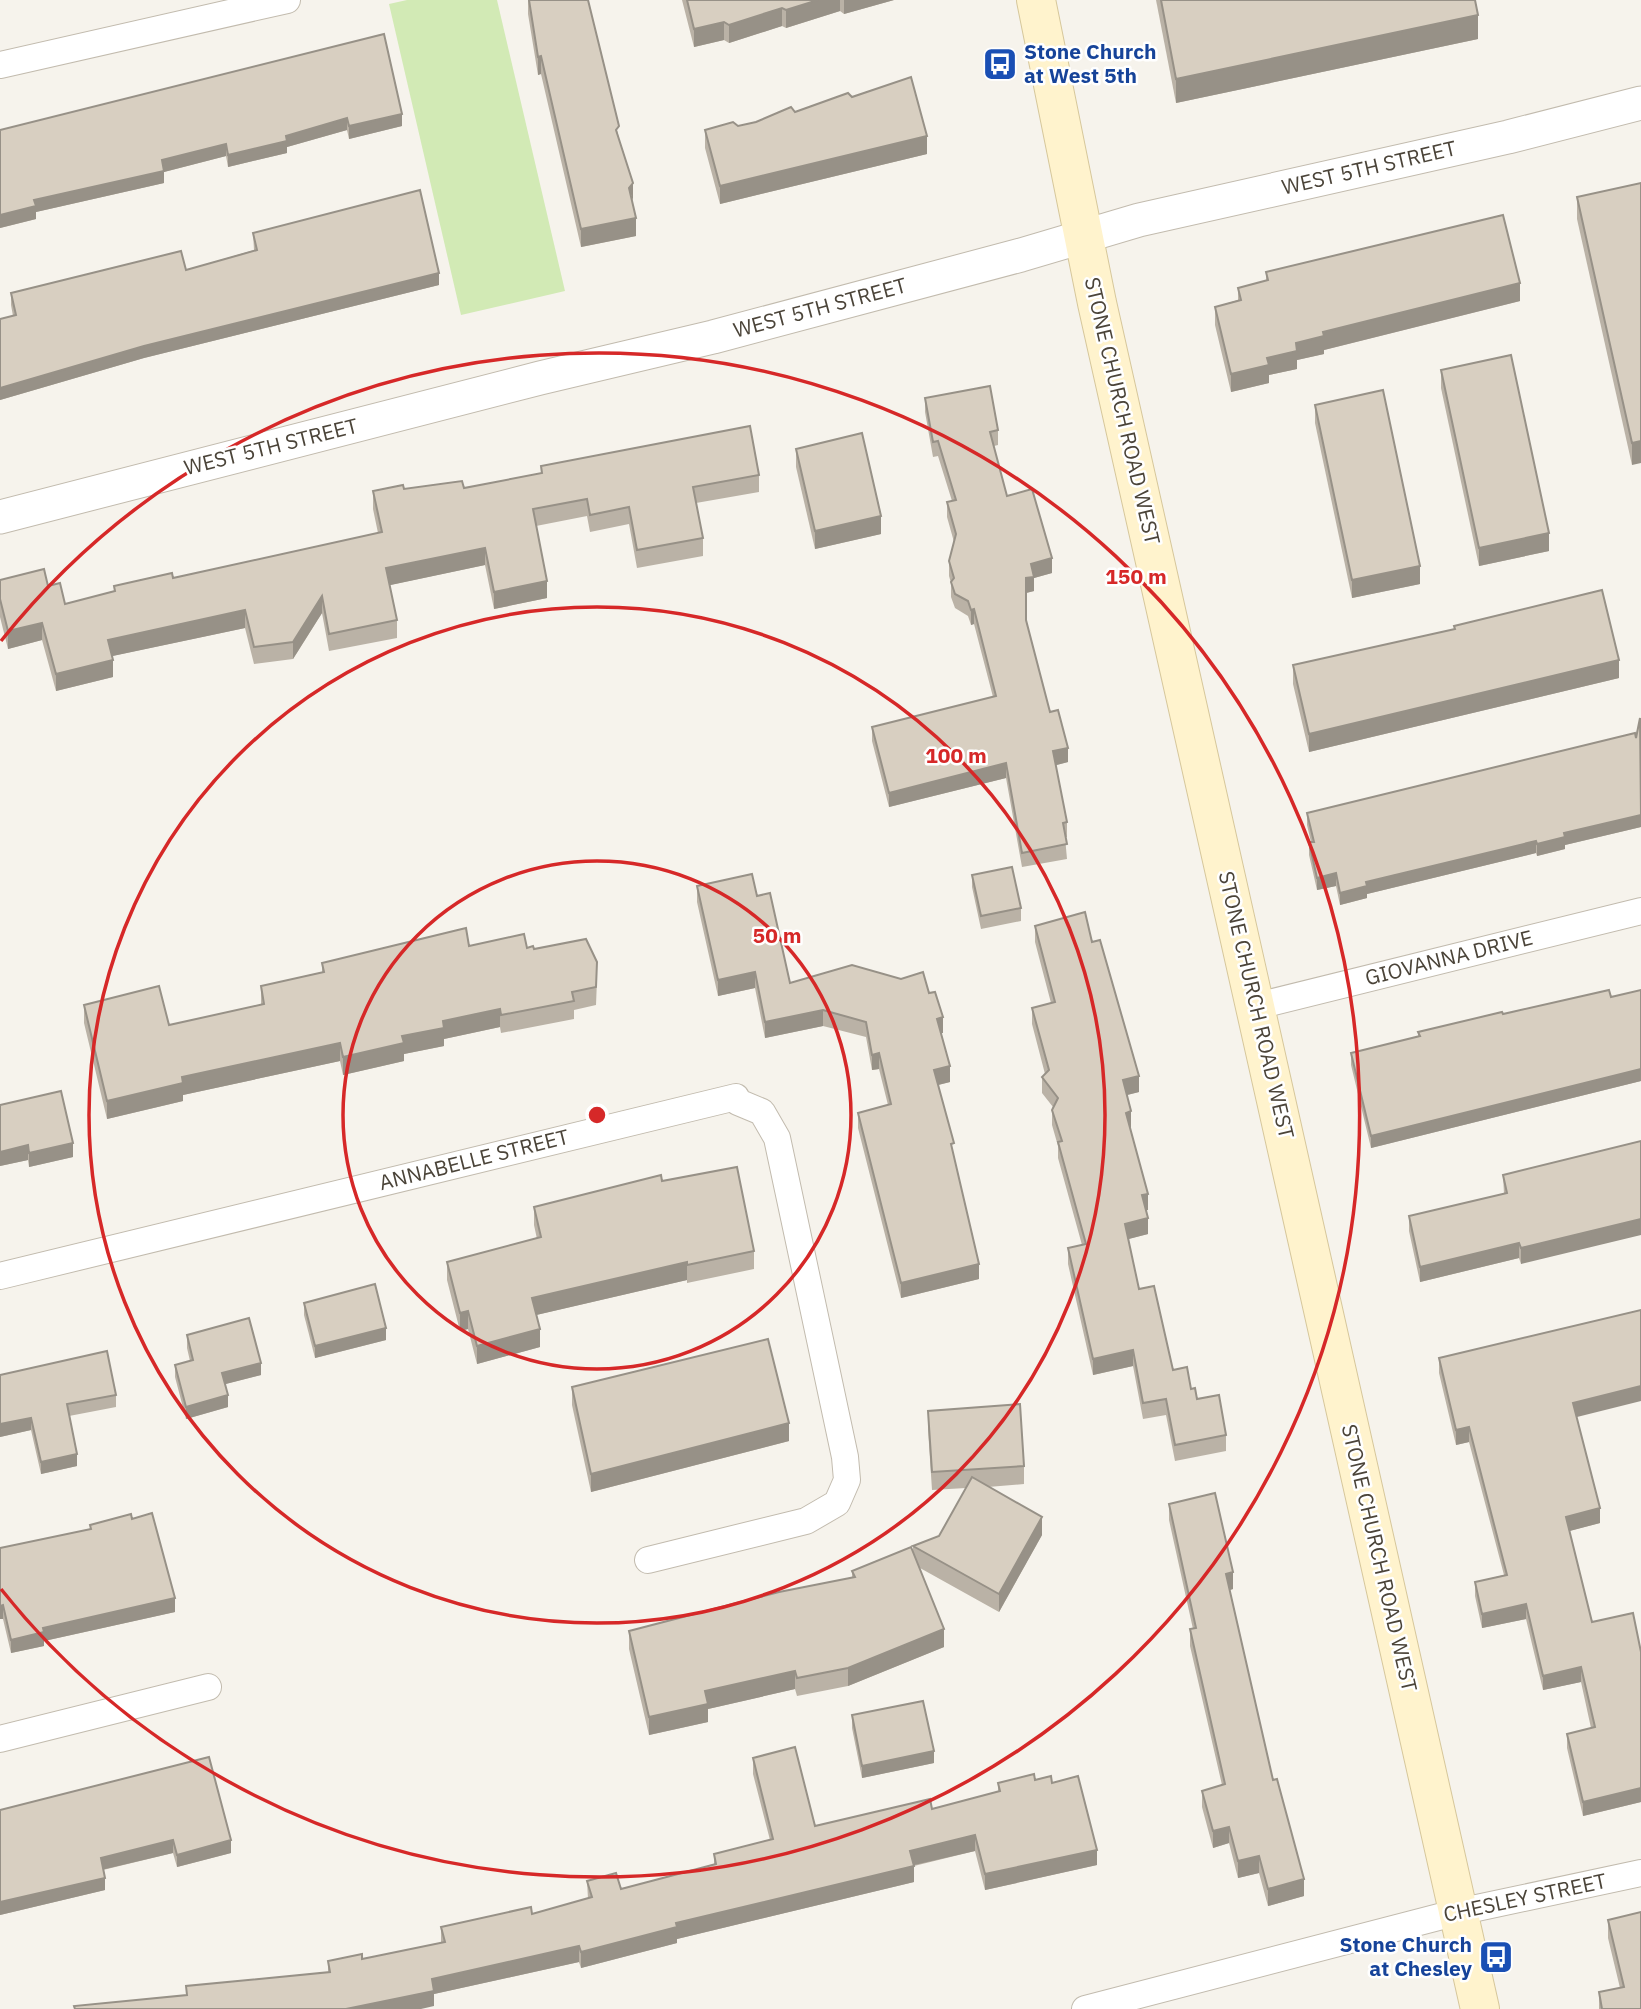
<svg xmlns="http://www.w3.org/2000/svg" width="1641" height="2009" viewBox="0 0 1641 2009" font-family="'IBM Plex Sans',sans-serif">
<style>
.green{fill:#d2eab5}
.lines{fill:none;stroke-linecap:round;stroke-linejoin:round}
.minor-casing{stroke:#c2bbae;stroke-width:28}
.tertiary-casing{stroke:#c2bbae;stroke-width:35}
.secondary-casing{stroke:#d6c79b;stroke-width:40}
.minor{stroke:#fff;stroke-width:26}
.tertiary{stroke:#fff;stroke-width:33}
.secondary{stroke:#fff3cd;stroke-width:38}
.wall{fill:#bab2a6}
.shaded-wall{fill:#979187}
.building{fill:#d8cfc1;stroke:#979187;stroke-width:2}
.ring{fill:none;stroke:#d62828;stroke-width:3.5}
.labels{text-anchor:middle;stroke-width:5;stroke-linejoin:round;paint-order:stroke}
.transit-label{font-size:21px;font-weight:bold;fill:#164399;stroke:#fff;text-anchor:start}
.street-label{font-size:21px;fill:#4b4439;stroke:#fff}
.centre{fill:#d62828;stroke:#fff;stroke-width:3.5}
.ring-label{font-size:21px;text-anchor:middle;font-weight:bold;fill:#d62828;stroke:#fff;stroke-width:5;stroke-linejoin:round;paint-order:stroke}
</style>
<rect width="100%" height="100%" fill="#f6f3ec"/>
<path class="green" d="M 407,0 L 497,0 L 565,291 L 461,315 L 389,4 Z"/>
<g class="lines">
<g class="minor-casing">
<g id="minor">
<path d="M 0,65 L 287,0"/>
<path d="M 1257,1006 L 1641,911"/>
<path d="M 0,1276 L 736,1097 L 738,1102 L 762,1112 L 777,1138 L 845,1457 L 847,1480 L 837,1503 L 806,1521 L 648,1560"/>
<path d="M 0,1739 L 208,1687"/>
<path d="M 1085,2009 L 1458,1912 L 1641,1873"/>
</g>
</g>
<g class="tertiary-casing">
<path id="tertiary" d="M 0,517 L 540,378 L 713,337 L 1021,255 L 1139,220 L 1508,137 L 1641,103"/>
</g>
<g class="secondary-casing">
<path id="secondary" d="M 1036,0 L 1097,303 L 1480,2009"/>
</g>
<use href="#minor" class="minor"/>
<use href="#tertiary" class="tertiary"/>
<use href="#secondary" class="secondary"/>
</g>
<g class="wall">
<path d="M 528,0 L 588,0 L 619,139 L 636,236 L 581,247 L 541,74 L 538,75 L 528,14 Z"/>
<path d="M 682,0 L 894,0 L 844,14 L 840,11 L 786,28 L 782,26 L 729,43 L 724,40 L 694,47 Z"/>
<path d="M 1156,0 L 1475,0 L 1478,39 L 1176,103 Z"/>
<path d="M 384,34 L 402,126 L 349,139 L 347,130 L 287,147 L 287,153 L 228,167 L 226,156 L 164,172 L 164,183 L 36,212 L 36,219 L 0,228 L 0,130 Z"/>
<path d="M 852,97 L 927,154 L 720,204 L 705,148 L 705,130 L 738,126 Z"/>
<path d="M 1641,183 L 1632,465 L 1577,219 L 1577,197 Z"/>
<path d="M 253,233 L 439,285 L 144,358 L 0,400 L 0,319 L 13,316 L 11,305 L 11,293 L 186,270 L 254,250 Z"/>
<path d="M 1266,272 L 1520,301 L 1324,350 L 1324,354 L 1297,360 L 1297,369 L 1269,375 L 1269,383 L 1231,392 L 1215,325 L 1215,307 L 1238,300 L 1238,288 L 1266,281 Z"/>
<path d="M 1441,370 L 1549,551 L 1479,566 L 1441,388 Z"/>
<path d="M 925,398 L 998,430 L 998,445 L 994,446 L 1007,496 L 1052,573 L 1034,578 L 1034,591 L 1026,593 L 1026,620 L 1050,712 L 1068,762 L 1056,765 L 1067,822 L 1067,837 L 1065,837 L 1067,859 L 1022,867 L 1006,778 L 889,807 L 872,741 L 872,727 L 993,697 L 974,624 L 971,625 L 968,616 L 955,608 L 951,597 L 951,583 L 949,576 L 949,561 L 954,542 L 947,517 L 947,502 L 952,501 L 938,456 L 933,457 L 925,412 Z"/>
<path d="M 1315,405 L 1420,584 L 1352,598 L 1315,423 Z"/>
<path d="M 796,449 L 881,534 L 815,549 L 796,467 Z"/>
<path d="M 541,466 L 759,475 L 759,492 L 696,503 L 703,538 L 703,556 L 637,568 L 629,524 L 590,532 L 587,516 L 536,526 L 547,598 L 494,609 L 485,565 L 390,585 L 397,620 L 397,638 L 329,651 L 322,613 L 293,659 L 254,664 L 245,628 L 112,656 L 113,677 L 56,691 L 42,640 L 8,649 L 0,617 L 0,580 L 48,586 L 65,604 L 114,591 L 114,586 L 173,578 L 378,533 L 373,509 L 373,491 L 464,488 L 541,473 Z"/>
<path d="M 1454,626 L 1619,678 L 1309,752 L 1293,684 L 1293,665 L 1454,629 Z"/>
<path d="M 1636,738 L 1641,827 L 1565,845 L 1565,849 L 1537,856 L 1536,853 L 1367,894 L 1367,898 L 1340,905 L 1336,886 L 1317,890 L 1309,855 L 1309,842 L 1311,842 L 1307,825 L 1307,813 Z"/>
<path d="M 972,875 L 1021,908 L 1021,921 L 981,929 L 972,887 Z"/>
<path d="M 697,886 L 757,896 L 790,983 L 929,993 L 943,1033 L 941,1033 L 950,1082 L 938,1085 L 954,1156 L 979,1279 L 901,1298 L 858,1128 L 858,1113 L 888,1105 L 879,1069 L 872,1070 L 866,1037 L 823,1026 L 765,1038 L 755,988 L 718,996 L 697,902 Z"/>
<path d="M 1035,926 L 1092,942 L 1139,1092 L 1127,1095 L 1131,1127 L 1130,1128 L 1148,1210 L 1146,1210 L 1148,1234 L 1128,1239 L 1139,1289 L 1173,1370 L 1191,1389 L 1197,1399 L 1226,1435 L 1226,1451 L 1175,1461 L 1166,1415 L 1143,1419 L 1133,1366 L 1093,1375 L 1068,1264 L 1068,1248 L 1082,1245 L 1058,1158 L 1058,1146 L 1052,1125 L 1052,1110 L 1053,1107 L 1042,1093 L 1042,1077 L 1045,1074 L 1032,1024 L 1032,1008 L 1051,1003 L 1035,942 Z"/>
<path d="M 469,946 L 527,948 L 534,949 L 597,980 L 596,1005 L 574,1010 L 574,1019 L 501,1033 L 500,1027 L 444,1039 L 444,1046 L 404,1054 L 404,1061 L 343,1075 L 340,1061 L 183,1095 L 183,1101 L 107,1119 L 84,1023 L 84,1005 L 169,1025 L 261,1005 L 261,986 L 322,972 L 322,963 Z"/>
<path d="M 1641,990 L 1641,1081 L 1371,1148 L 1351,1065 L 1351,1053 L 1418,1037 L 1418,1032 L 1503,1014 L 1611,997 Z"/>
<path d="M 0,1105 L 73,1157 L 29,1167 L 28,1160 L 0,1166 Z"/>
<path d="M 1641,1141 L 1521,1264 L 1519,1258 L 1420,1282 L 1409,1231 L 1409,1216 L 1504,1194 L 1503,1175 Z"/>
<path d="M 662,1181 L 754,1251 L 754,1269 L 687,1283 L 687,1280 L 536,1315 L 540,1347 L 477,1364 L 468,1329 L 460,1331 L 447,1280 L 447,1262 L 537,1239 L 534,1225 L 534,1207 Z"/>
<path d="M 304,1303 L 386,1340 L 315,1358 L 304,1315 Z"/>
<path d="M 187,1335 L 261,1375 L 225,1384 L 228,1407 L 186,1419 L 175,1377 L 175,1365 L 190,1361 L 187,1348 Z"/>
<path d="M 1439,1358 L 1576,1417 L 1600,1523 L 1569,1531 L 1592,1622 L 1641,1652 L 1641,1802 L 1583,1816 L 1567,1748 L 1567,1734 L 1591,1728 L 1581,1682 L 1543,1690 L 1526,1619 L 1482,1628 L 1475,1596 L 1475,1582 L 1504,1575 L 1469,1442 L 1456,1445 L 1439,1373 Z"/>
<path d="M 0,1375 L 116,1395 L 116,1407 L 69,1416 L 77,1466 L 41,1474 L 31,1430 L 0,1437 Z"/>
<path d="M 572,1387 L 789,1441 L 591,1492 L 572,1405 Z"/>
<path d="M 928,1411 L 1024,1466 L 1024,1484 L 988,1487 L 1042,1535 L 999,1612 L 920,1568 L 944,1647 L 848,1686 L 797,1696 L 795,1689 L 708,1709 L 708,1722 L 649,1735 L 629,1649 L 629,1631 L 852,1578 L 852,1571 L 913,1552 L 913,1546 L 939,1536 L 966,1488 L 932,1490 L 928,1429 Z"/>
<path d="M 1169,1504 L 1233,1589 L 1230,1590 L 1273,1780 L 1304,1896 L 1268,1906 L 1259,1873 L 1238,1878 L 1229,1843 L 1213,1848 L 1202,1807 L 1202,1791 L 1222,1785 L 1190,1646 L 1190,1629 L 1193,1629 L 1169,1520 Z"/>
<path d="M 132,1519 L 175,1612 L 44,1641 L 44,1646 L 11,1653 L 3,1619 L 0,1548 L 90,1530 L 90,1525 Z"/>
<path d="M 852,1715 L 934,1763 L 862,1778 L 852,1728 Z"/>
<path d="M 753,1758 L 815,1826 L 932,1809 L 998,1792 L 998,1783 L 1035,1780 L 1052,1783 L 1097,1865 L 985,1890 L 975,1851 L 914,1866 L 914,1882 L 677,1939 L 677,1943 L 581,1968 L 579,1962 L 434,1994 L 434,2006 L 186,1995 L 186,1986 L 328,1972 L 328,1961 L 362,1959 L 441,1943 L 441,1927 L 532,1914 L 588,1899 L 587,1881 L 621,1889 L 714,1865 L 714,1854 L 770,1840 L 753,1774 Z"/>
<path d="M 0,1810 L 231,1853 L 177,1867 L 173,1853 L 103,1870 L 105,1890 L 0,1915 Z"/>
<path d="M 1608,1920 L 1641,2009 L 1599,2009 L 1599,1992 L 1620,1988 L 1608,1938 Z"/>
</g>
<g class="shaded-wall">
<path d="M 818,0 L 840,0 L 840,11 L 786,28 L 786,10 Z"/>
<path d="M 844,0 L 894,0 L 844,14 Z"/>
<path d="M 782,8 L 782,26 L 729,43 L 729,25 Z"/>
<path d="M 1478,15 L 1478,39 L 1176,103 L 1176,79 Z"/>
<path d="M 724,22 L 724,40 L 694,47 L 694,29 Z"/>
<path d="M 541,56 L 541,74 L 538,75 L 538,57 Z"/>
<path d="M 402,114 L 402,126 L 349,139 L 349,126 Z"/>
<path d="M 347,118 L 347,130 L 287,147 L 287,153 L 228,167 L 228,155 L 286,136 Z"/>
<path d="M 927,136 L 927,154 L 720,204 L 720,186 Z"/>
<path d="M 226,144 L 226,156 L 164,172 L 164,183 L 36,212 L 36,219 L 0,228 L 0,215 L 34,200 L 162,160 Z"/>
<path d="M 633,183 L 633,201 L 629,188 Z"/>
<path d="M 636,218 L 636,236 L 581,247 L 581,229 Z"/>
<path d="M 439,273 L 439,285 L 144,358 L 0,400 L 0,388 L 144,346 Z"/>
<path d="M 1520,283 L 1520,301 L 1324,350 L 1324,354 L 1297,360 L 1297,369 L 1269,375 L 1269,383 L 1231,392 L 1231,374 L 1267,358 L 1296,343 L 1323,332 Z"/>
<path d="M 1641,441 L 1641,463 L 1632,465 L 1632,443 Z"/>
<path d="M 881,516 L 881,534 L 815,549 L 815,531 Z"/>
<path d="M 1549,533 L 1549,551 L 1479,566 L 1479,548 Z"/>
<path d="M 485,548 L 485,565 L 386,586 L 386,568 Z"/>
<path d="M 1052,558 L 1052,573 L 1034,578 L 1034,591 L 1026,593 L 1026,578 L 1031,564 Z"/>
<path d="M 1420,566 L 1420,584 L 1352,598 L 1352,580 Z"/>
<path d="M 547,581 L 547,598 L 494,609 L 494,592 Z"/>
<path d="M 322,596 L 322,613 L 293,659 L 293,642 Z"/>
<path d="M 974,609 L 974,624 L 971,625 L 971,610 Z"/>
<path d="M 245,610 L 245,628 L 108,657 L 108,640 Z"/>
<path d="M 42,623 L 42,640 L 8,649 L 8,631 Z"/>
<path d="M 113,660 L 113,677 L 56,691 L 56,674 Z"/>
<path d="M 1619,660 L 1619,678 L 1309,752 L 1309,734 Z"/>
<path d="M 1068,748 L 1068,762 L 1053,766 L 1053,751 Z"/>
<path d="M 1006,763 L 1006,778 L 889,807 L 889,793 Z"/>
<path d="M 1641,815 L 1641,827 L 1565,845 L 1565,849 L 1537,856 L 1537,844 L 1564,833 Z"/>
<path d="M 1536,841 L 1536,853 L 1367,894 L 1367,898 L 1340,905 L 1340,893 L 1366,882 Z"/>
<path d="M 1336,873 L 1336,886 L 1317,890 L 1317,878 Z"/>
<path d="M 755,972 L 755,988 L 718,996 L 718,980 Z"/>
<path d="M 500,1009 L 500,1027 L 444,1039 L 444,1046 L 404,1054 L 404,1061 L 343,1075 L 343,1057 L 443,1021 Z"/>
<path d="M 823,1010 L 823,1026 L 765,1038 L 765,1022 Z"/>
<path d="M 943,1017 L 943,1033 L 937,1034 L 937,1019 Z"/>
<path d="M 340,1043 L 340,1061 L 183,1095 L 183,1101 L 107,1119 L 107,1101 L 182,1077 Z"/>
<path d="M 879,1053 L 879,1069 L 872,1070 L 872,1055 Z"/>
<path d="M 950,1066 L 950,1082 L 934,1086 L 934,1070 Z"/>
<path d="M 1641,1069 L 1641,1081 L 1371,1148 L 1371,1136 Z"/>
<path d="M 1139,1076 L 1139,1092 L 1123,1096 L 1123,1080 Z"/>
<path d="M 1131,1111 L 1131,1127 L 1126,1129 L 1126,1113 Z"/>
<path d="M 73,1143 L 73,1157 L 29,1167 L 29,1153 Z"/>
<path d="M 28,1145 L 28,1160 L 0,1166 L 0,1152 Z"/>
<path d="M 1148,1194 L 1148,1210 L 1142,1211 L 1142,1195 Z"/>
<path d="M 1148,1218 L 1148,1234 L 1125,1240 L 1125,1224 Z"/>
<path d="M 1641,1219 L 1641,1235 L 1521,1264 L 1521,1248 Z"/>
<path d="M 1519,1243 L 1519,1258 L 1420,1282 L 1420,1267 Z"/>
<path d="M 687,1262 L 687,1280 L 532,1316 L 532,1298 Z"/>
<path d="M 979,1264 L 979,1279 L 901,1298 L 901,1283 Z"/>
<path d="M 468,1311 L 468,1329 L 460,1331 L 460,1313 Z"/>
<path d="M 386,1328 L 386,1340 L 315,1358 L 315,1346 Z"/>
<path d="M 540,1329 L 540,1347 L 477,1364 L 477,1346 Z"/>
<path d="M 1133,1350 L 1133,1366 L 1093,1375 L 1093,1359 Z"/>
<path d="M 261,1363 L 261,1375 L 222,1385 L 222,1373 Z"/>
<path d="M 1641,1386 L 1641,1401 L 1573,1418 L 1573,1403 Z"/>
<path d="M 228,1395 L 228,1407 L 186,1419 L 186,1407 Z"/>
<path d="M 31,1418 L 31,1430 L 0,1437 L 0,1424 Z"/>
<path d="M 789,1423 L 789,1441 L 591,1492 L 591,1474 Z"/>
<path d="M 1469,1427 L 1469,1442 L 1456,1445 L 1456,1430 Z"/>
<path d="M 77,1454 L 77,1466 L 41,1474 L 41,1462 Z"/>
<path d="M 1600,1508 L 1600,1523 L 1566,1532 L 1566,1517 Z"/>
<path d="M 1042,1517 L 1042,1535 L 999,1612 L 999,1594 Z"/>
<path d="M 1233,1572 L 1233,1589 L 1226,1591 L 1226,1574 Z"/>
<path d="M 175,1598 L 175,1612 L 44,1641 L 44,1646 L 11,1653 L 11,1640 L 43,1628 Z"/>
<path d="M 1526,1604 L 1526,1619 L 1482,1628 L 1482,1614 Z"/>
<path d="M 3,1605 L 3,1619 L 0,1619 L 0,1606 Z"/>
<path d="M 944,1629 L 944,1647 L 848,1686 L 848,1668 Z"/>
<path d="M 1581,1667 L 1581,1682 L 1543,1690 L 1543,1676 Z"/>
<path d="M 795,1671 L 795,1689 L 708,1709 L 708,1722 L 649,1735 L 649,1717 L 705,1691 Z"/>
<path d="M 934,1751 L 934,1763 L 862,1778 L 862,1766 Z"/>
<path d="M 1641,1788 L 1641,1802 L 1583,1816 L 1583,1802 Z"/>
<path d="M 1229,1827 L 1229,1843 L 1213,1848 L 1213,1831 Z"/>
<path d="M 975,1835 L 975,1851 L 910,1866 L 910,1851 Z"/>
<path d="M 173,1840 L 173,1853 L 101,1870 L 101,1858 Z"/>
<path d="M 231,1840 L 231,1853 L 177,1867 L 177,1855 Z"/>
<path d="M 1097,1850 L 1097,1865 L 985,1890 L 985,1874 Z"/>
<path d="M 1259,1856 L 1259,1873 L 1238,1878 L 1238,1861 Z"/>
<path d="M 914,1866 L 914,1882 L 677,1939 L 677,1943 L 581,1968 L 581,1952 L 676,1923 Z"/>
<path d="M 105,1878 L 105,1890 L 0,1915 L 0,1902 Z"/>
<path d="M 1304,1879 L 1304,1896 L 1268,1906 L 1268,1889 Z"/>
<path d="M 579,1946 L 579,1962 L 434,1994 L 434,2006 L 421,2009 L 346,2009 L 432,1979 Z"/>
</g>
<g class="building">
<path d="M 529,0 L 588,0 L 619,126 L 616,130 L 633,183 L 629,188 L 636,218 L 581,229 L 541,56 L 538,57 Z"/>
<path d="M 687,0 L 818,0 L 786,10 L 782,8 L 729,25 L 724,22 L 694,29 Z"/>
<path d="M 1161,0 L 1475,0 L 1478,15 L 1176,79 Z"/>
<path d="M 384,34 L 402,114 L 349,126 L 347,118 L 286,136 L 287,141 L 228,155 L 226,144 L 162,160 L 164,171 L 34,200 L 36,206 L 0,215 L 0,130 Z"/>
<path d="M 911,77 L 927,136 L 720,186 L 705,130 L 733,122 L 738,126 L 756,122 L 791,107 L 795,112 L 848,93 L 852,97 Z"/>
<path d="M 1641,183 L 1641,441 L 1632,443 L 1577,197 Z"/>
<path d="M 420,190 L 439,273 L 144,346 L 0,388 L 0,319 L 16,315 L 11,293 L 181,251 L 186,270 L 257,250 L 253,233 Z"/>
<path d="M 1503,215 L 1520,283 L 1323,332 L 1324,336 L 1296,343 L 1297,351 L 1267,358 L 1269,365 L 1231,374 L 1215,307 L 1241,300 L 1238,288 L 1268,280 L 1266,272 Z"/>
<path d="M 1511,355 L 1549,533 L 1479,548 L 1441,370 Z"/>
<path d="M 990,386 L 998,430 L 990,432 L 1007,496 L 1032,489 L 1052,558 L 1031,564 L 1034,577 L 1026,578 L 1026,620 L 1050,712 L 1058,710 L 1068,748 L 1053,751 L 1067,822 L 1063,823 L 1067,844 L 1022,853 L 1006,763 L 889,793 L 872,727 L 996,696 L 974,609 L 971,610 L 968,601 L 955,594 L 951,582 L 954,578 L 949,561 L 956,534 L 947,502 L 956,500 L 938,441 L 933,442 L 925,398 Z"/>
<path d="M 1383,390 L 1420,566 L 1352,580 L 1315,405 Z"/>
<path d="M 750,426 L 759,475 L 693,487 L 703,538 L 637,550 L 629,507 L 590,515 L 587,499 L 533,509 L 547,581 L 494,592 L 485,548 L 386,568 L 397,620 L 329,634 L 322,596 L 293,642 L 254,647 L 245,610 L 108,640 L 113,660 L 56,674 L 42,623 L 8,631 L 0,599 L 0,580 L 44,569 L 48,586 L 60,583 L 65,604 L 115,591 L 114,586 L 172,573 L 173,578 L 382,532 L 373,491 L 403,485 L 404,489 L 462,481 L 464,488 L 542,473 L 541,466 Z"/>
<path d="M 862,433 L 881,516 L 815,531 L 796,449 Z"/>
<path d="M 1602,590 L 1619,660 L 1309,734 L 1293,665 L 1455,629 L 1454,626 Z"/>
<path d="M 1640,718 L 1641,815 L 1564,833 L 1565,837 L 1537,844 L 1536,841 L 1366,882 L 1367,886 L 1340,893 L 1336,873 L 1317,878 L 1309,842 L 1314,842 L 1307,813 L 1635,733 L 1636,738 Z"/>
<path d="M 1012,867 L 1021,908 L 981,916 L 972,875 Z"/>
<path d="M 752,874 L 757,896 L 770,893 L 790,983 L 852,965 L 901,979 L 923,972 L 929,993 L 935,992 L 943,1017 L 937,1019 L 950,1066 L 934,1070 L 954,1143 L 951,1144 L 979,1264 L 901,1283 L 858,1113 L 891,1104 L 879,1053 L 872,1055 L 866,1022 L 823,1010 L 765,1022 L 755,972 L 718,980 L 697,886 Z"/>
<path d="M 1085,912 L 1092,942 L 1100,940 L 1139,1076 L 1123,1080 L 1131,1111 L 1126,1113 L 1148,1194 L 1142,1195 L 1148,1218 L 1125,1224 L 1139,1289 L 1154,1286 L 1173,1370 L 1187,1367 L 1191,1389 L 1195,1388 L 1197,1399 L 1219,1395 L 1226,1435 L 1175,1445 L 1166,1399 L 1143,1403 L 1133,1350 L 1093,1359 L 1068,1248 L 1086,1244 L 1058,1142 L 1062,1141 L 1052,1110 L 1058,1098 L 1042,1077 L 1049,1070 L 1032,1008 L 1055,1002 L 1035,926 Z"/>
<path d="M 466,928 L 469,946 L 524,934 L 527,948 L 533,946 L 534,949 L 586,939 L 597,962 L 596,987 L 572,992 L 574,1001 L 501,1015 L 500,1009 L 443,1021 L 444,1028 L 402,1036 L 404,1043 L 343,1057 L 340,1043 L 182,1077 L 183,1083 L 107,1101 L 84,1005 L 159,986 L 169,1025 L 264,1004 L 261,986 L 324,972 L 322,963 Z"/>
<path d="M 1609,990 L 1611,997 L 1641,990 L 1641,1069 L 1371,1136 L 1351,1053 L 1420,1036 L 1418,1032 L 1502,1012 L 1503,1014 Z"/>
<path d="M 61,1091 L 73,1143 L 29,1153 L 28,1145 L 0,1152 L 0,1105 Z"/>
<path d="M 1641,1141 L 1641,1219 L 1521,1248 L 1519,1243 L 1420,1267 L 1409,1216 L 1507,1193 L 1503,1175 Z"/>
<path d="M 737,1167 L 754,1251 L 687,1265 L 687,1262 L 532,1298 L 540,1329 L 477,1346 L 468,1311 L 460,1313 L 447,1262 L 541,1237 L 534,1207 L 661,1175 L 662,1181 Z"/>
<path d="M 375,1284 L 386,1328 L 315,1346 L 304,1303 Z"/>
<path d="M 1641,1310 L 1641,1386 L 1573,1403 L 1600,1508 L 1566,1517 L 1592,1622 L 1633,1613 L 1641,1652 L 1641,1788 L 1583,1802 L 1567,1734 L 1595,1727 L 1581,1667 L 1543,1676 L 1526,1604 L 1482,1614 L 1475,1582 L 1507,1575 L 1469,1427 L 1456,1430 L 1439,1358 Z"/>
<path d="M 249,1318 L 261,1363 L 222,1373 L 228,1395 L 186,1407 L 175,1365 L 193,1360 L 187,1335 Z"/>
<path d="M 768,1339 L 789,1423 L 591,1474 L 572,1387 Z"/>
<path d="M 107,1351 L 116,1395 L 67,1404 L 77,1454 L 41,1462 L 31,1418 L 0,1424 L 0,1375 Z"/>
<path d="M 1020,1404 L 1024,1466 L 932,1472 L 928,1411 Z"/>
<path d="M 972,1477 L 1042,1517 L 999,1594 L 913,1546 L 939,1536 Z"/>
<path d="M 1215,1493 L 1233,1572 L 1226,1574 L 1273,1780 L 1277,1779 L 1304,1879 L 1268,1889 L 1259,1856 L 1238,1861 L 1229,1827 L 1213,1831 L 1202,1791 L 1225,1784 L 1190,1629 L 1196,1628 L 1169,1504 Z"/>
<path d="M 152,1513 L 175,1598 L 43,1628 L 44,1632 L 11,1640 L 3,1605 L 0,1606 L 0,1548 L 91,1529 L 90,1525 L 131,1514 L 132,1519 Z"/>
<path d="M 911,1547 L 944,1629 L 848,1668 L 797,1678 L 795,1671 L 705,1691 L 708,1704 L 649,1717 L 629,1631 L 779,1592 L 855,1577 L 852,1571 Z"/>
<path d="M 923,1701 L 934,1751 L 862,1766 L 852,1715 Z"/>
<path d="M 795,1747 L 815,1826 L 930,1799 L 932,1809 L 1000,1791 L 998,1783 L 1034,1774 L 1035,1780 L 1051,1776 L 1052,1783 L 1078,1776 L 1097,1850 L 985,1874 L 975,1835 L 910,1851 L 914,1866 L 676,1923 L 677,1927 L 581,1952 L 579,1946 L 432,1979 L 434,1991 L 346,2009 L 75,2009 L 74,2006 L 187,1995 L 186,1986 L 330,1972 L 328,1961 L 362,1954 L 362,1959 L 445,1942 L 441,1927 L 531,1907 L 532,1914 L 592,1897 L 587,1881 L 616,1873 L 621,1889 L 716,1864 L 714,1854 L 773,1839 L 753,1758 Z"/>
<path d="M 209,1757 L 231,1840 L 177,1855 L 173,1840 L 101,1858 L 105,1878 L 0,1902 L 0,1810 Z"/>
<path d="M 1641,1912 L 1641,2009 L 1602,2009 L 1599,1992 L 1624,1987 L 1608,1920 Z"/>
</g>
<g class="ring">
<circle cx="597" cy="1115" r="254"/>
<circle cx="597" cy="1115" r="508"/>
<path d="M1 641A762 762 0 1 1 1 1589"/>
</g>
<defs>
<g id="bus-square" transform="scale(1.75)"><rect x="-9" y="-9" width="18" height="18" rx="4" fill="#1a4fb4" stroke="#fff"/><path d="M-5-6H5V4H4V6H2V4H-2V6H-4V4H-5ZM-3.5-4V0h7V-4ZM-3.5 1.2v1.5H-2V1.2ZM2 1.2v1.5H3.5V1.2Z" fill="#fff"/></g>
</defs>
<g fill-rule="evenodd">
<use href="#bus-square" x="1000" y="64"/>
<use href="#bus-square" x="1496" y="1957"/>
</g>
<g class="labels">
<g class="transit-label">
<text x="1024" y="59">Stone Church<tspan x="1024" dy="24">at West 5th</tspan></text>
<text x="1472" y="1952" text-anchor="end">Stone Church<tspan x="1472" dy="24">at Chesley</tspan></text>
</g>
<g class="street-label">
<text transform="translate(1369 168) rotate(-13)" y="7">WEST 5TH STREET</text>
<text transform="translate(820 308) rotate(-15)" y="7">WEST 5TH STREET</text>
<text transform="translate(1122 411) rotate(77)" y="7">STONE CHURCH ROAD WEST</text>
<text transform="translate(271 447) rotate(-14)" y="7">WEST 5TH STREET</text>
<text transform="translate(1449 958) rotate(-14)" y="7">GIOVANNA DRIVE</text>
<text transform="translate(1256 1005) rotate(77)" y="7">STONE CHURCH ROAD WEST</text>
<text transform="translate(474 1160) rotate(-14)" y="7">ANNABELLE STREET</text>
<text transform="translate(1379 1558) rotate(77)" y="7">STONE CHURCH ROAD WEST</text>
<text transform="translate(1525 1898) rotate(-12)" y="7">CHESLEY STREET</text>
</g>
</g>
<circle cx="597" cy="1115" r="10" class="centre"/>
<g class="ring-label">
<text x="1136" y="584">150 m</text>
<text x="956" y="763">100 m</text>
<text x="777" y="943">50 m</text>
</g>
</svg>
